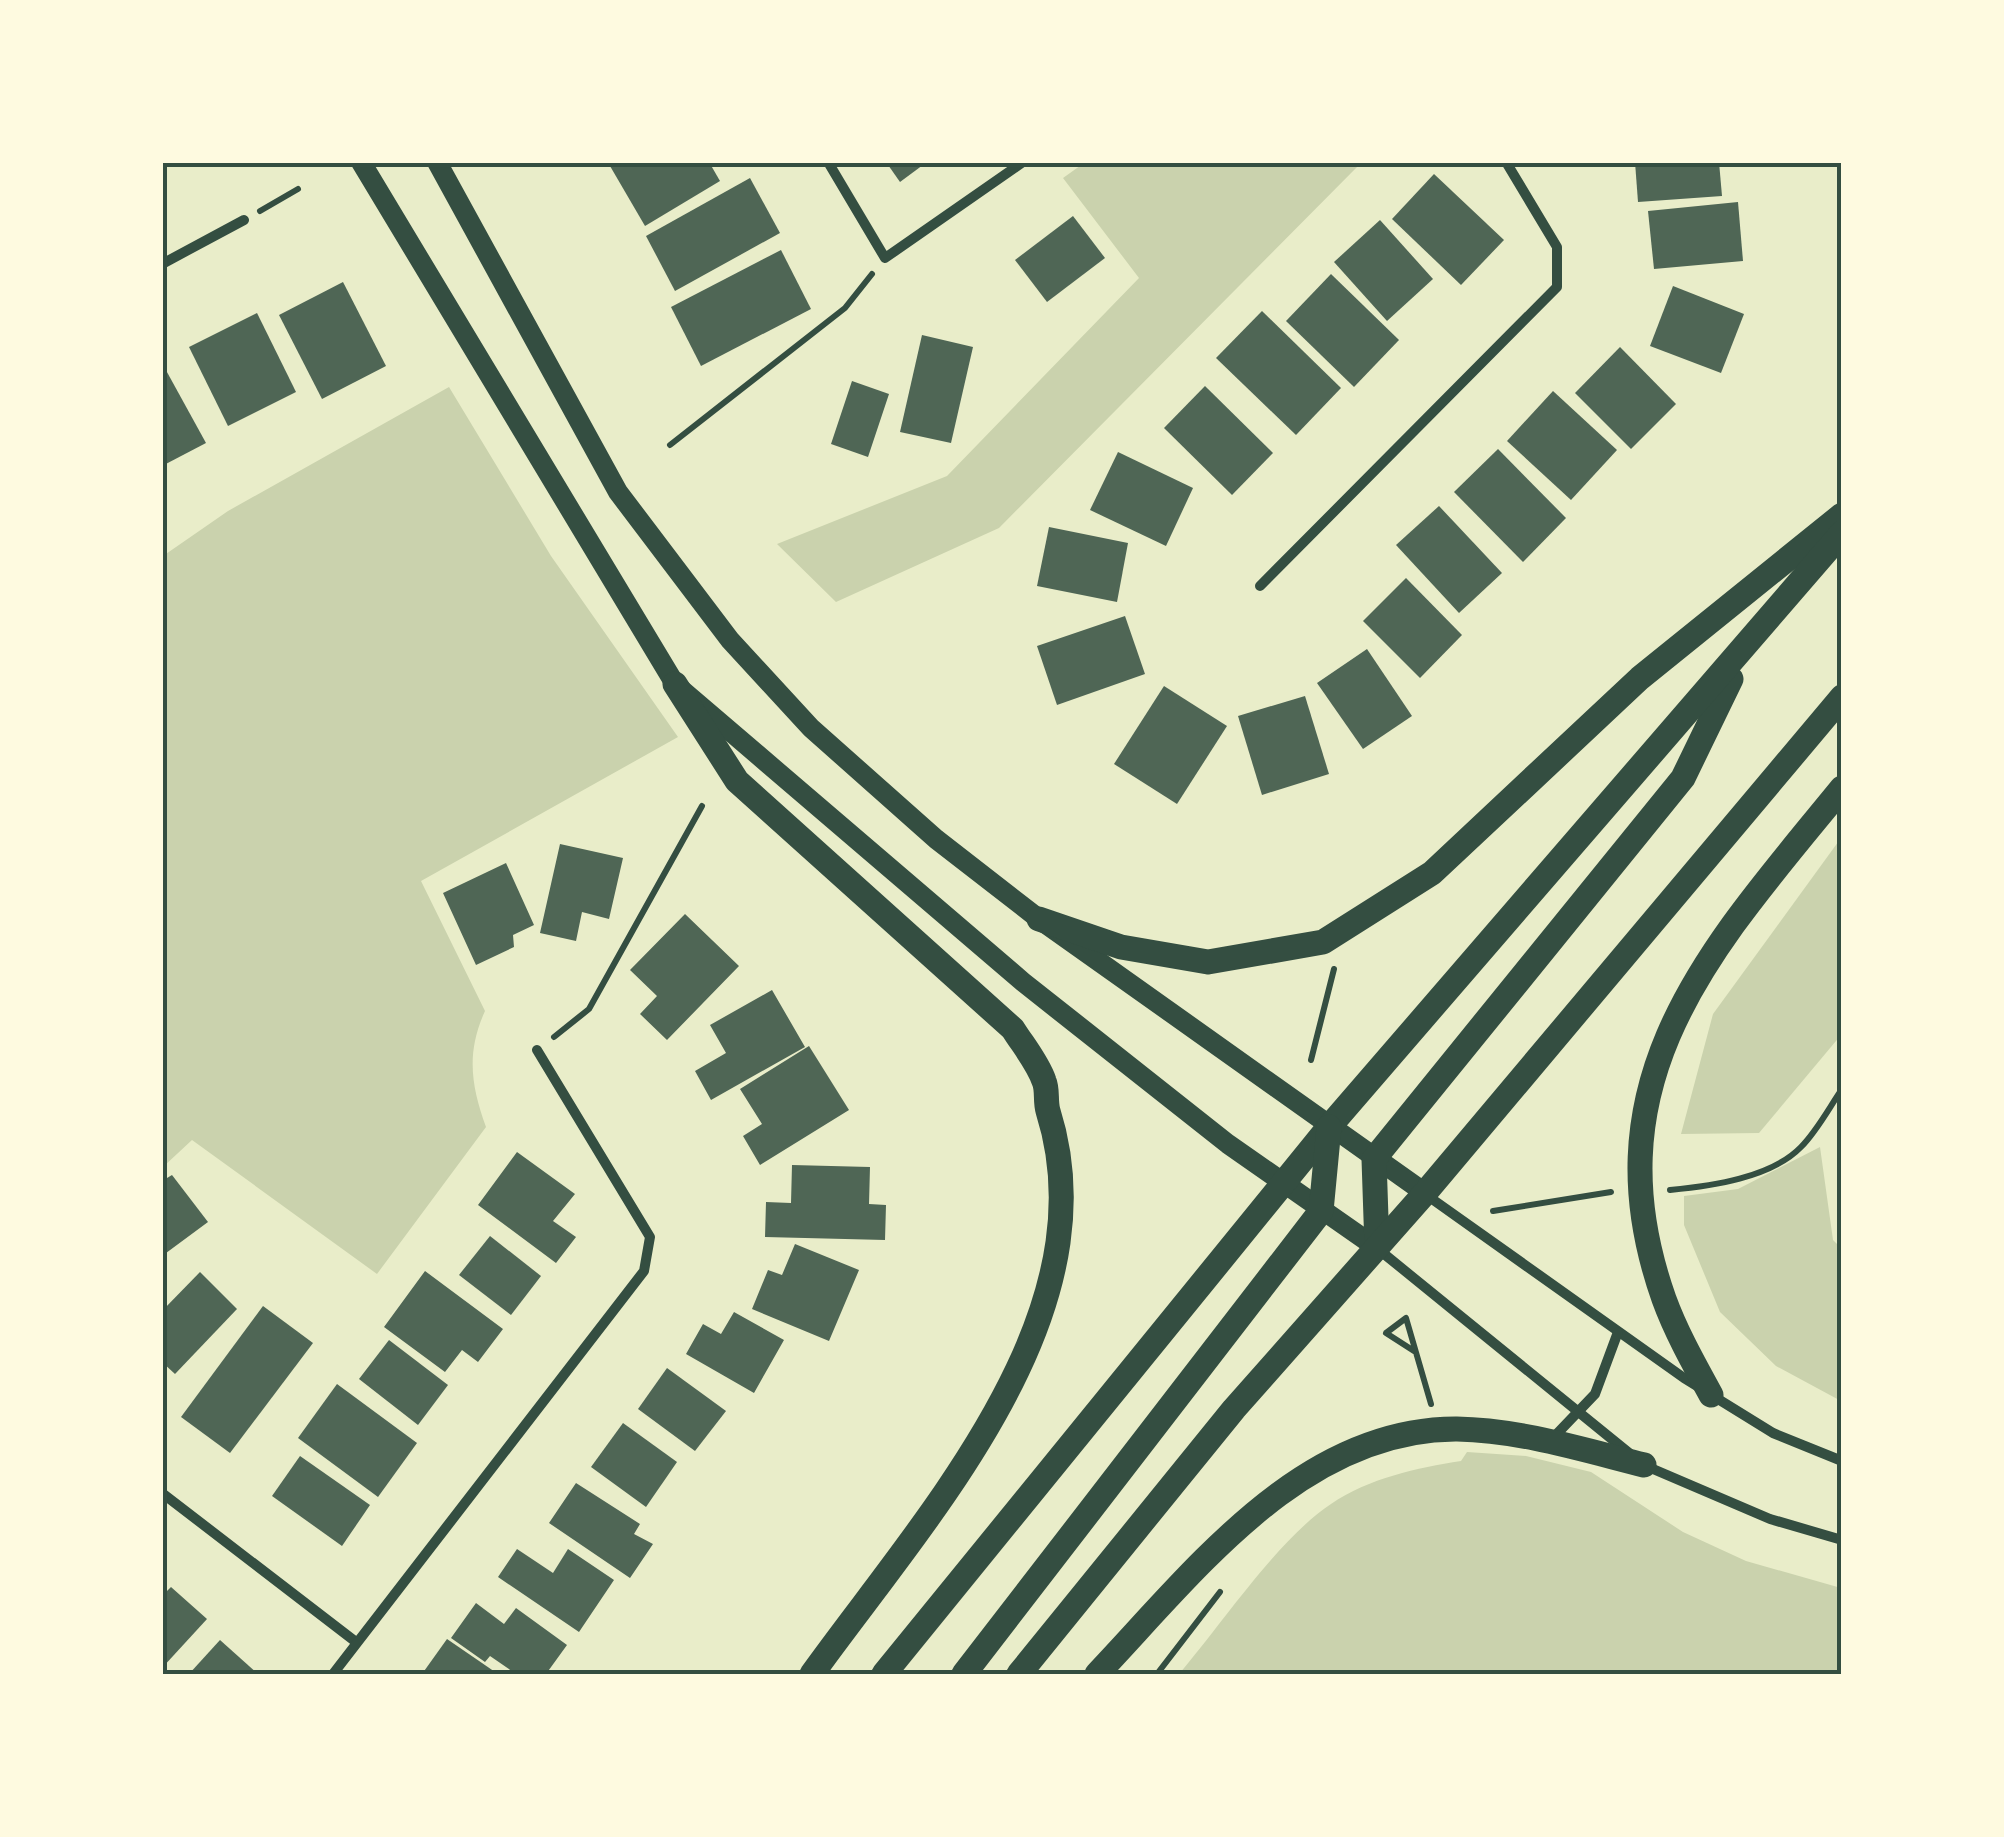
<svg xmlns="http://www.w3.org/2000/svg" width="2004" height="1837" viewBox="0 0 2004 1837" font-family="Cabin,sans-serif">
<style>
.green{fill:#cad2ad}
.building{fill:#4f6655}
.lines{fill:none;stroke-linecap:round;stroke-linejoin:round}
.path{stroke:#344e41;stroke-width:6}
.minor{stroke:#344e41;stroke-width:10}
.secondary{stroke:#344e41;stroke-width:20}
.primary{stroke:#344e41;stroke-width:25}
.neatline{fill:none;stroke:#344e41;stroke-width:4}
</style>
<rect width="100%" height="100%" fill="#e9edc9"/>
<g class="green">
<path d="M 1084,163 L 1361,163 L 999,528 L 836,602 L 777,544 L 947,476 L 1139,278 L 1063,178 Z"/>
<path d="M 449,387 L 551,556 L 678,737 L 421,881 L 485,1011 C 466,1053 471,1085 486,1127 L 377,1274 L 192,1140 L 163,1167 L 163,556 L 228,511 Z"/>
<path d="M 1841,838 L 1841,1035 L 1759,1133 L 1681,1134 L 1713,1014 Z"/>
<path d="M 1820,1147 L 1833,1240 L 1841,1248 L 1841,1401 L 1776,1366 L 1720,1312 L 1684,1225 L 1684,1196 L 1738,1189 Z"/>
<path d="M 1467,1452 L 1526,1456 L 1591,1472 L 1683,1532 L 1746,1561 L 1841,1588 L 1841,1674 L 1179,1674 C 1222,1624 1278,1539 1331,1504 C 1369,1478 1417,1468 1461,1461 Z"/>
</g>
<g class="building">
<path d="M 616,162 L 709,162 L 720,181 L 645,226 L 610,166 Z"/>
<path d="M 886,162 L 927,162 L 900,182 Z"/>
<path d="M 1635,162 L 1719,162 L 1722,196 L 1638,202 Z"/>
<path d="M 1434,174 L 1504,240 L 1461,285 L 1392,219 Z"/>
<path d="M 750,178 L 780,233 L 675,291 L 646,236 Z"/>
<path d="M 1738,202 L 1743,261 L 1654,269 L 1648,211 Z"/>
<path d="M 1073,216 L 1105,258 L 1047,302 L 1015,260 Z"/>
<path d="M 1380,220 L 1433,279 L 1387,321 L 1334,262 Z"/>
<path d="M 781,250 L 811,309 L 701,366 L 671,307 Z"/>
<path d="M 1331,274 L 1399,340 L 1354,387 L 1286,321 Z"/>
<path d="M 343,282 L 386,366 L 322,399 L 279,315 Z"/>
<path d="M 1673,286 L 1744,314 L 1721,373 L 1650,346 Z"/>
<path d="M 1262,311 L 1341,388 L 1296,435 L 1216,358 Z"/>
<path d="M 257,313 L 296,392 L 228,426 L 189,347 Z"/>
<path d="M 922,335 L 973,347 L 951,443 L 900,432 Z"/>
<path d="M 1620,347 L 1676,404 L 1631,449 L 1575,393 Z"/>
<path d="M 162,363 L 206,443 L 162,466 Z"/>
<path d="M 852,381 L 889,394 L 868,457 L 831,444 Z"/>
<path d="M 1205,386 L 1273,453 L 1232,495 L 1164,428 Z"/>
<path d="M 1553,391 L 1617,450 L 1571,500 L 1507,441 Z"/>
<path d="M 1498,449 L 1566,518 L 1523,562 L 1454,492 Z"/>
<path d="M 1118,452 L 1193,488 L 1166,546 L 1090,510 Z"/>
<path d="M 1439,506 L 1502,573 L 1459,613 L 1396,545 Z"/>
<path d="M 1049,527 L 1128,543 L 1117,602 L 1037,586 Z"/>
<path d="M 1406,578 L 1462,635 L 1420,678 L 1363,621 Z"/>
<path d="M 1125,616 L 1145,674 L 1057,705 L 1037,646 Z"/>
<path d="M 1367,649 L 1412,716 L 1363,749 L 1317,683 Z"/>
<path d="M 1164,686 L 1227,726 L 1177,804 L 1114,764 Z"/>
<path d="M 1305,696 L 1329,774 L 1262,795 L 1238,716 Z"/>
<path d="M 560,844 L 623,858 L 609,919 L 582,912 L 576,941 L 540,933 Z"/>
<path d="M 506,863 L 534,925 L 513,935 L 514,947 L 476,965 L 443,893 Z"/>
<path d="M 685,914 L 739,966 L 667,1040 L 640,1014 L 657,996 L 630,970 Z"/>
<path d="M 772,990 L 805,1047 L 711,1100 L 695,1071 L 726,1053 L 710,1025 Z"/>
<path d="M 809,1046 L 849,1110 L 760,1165 L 743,1136 L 762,1124 L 740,1089 Z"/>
<path d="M 517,1152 L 575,1194 L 553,1221 L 576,1237 L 556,1263 L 478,1205 Z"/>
<path d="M 792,1165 L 870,1167 L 869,1204 L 886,1205 L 885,1240 L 765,1237 L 766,1202 L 791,1203 Z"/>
<path d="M 172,1175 L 208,1222 L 162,1256 L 162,1181 Z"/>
<path d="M 490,1236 L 541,1276 L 511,1315 L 459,1275 Z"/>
<path d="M 795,1244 L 859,1270 L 829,1341 L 752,1309 L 768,1270 L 782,1275 Z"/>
<path d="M 425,1271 L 503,1329 L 478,1362 L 462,1350 L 445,1372 L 384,1327 Z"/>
<path d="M 200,1272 L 237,1309 L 175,1374 L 162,1362 L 162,1311 Z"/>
<path d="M 263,1306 L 313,1343 L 230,1453 L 181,1417 Z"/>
<path d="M 734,1312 L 784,1340 L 754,1393 L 686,1354 L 703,1324 L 721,1334 Z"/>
<path d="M 389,1340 L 448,1385 L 418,1425 L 359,1379 Z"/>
<path d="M 667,1368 L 726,1411 L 695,1451 L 638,1409 Z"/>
<path d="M 337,1384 L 417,1443 L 378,1497 L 298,1438 Z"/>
<path d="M 623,1423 L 677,1462 L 646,1507 L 591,1467 Z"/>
<path d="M 300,1456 L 370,1505 L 342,1546 L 272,1496 Z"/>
<path d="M 576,1483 L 640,1524 L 634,1534 L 653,1544 L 630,1578 L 549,1523 Z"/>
<path d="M 517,1549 L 553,1573 L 568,1549 L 614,1580 L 579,1632 L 498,1577 Z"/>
<path d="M 171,1587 L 207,1619 L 162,1668 L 162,1596 Z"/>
<path d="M 476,1603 L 504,1624 L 516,1608 L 567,1645 L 546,1674 L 516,1674 L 490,1656 L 485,1662 L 451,1638 Z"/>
<path d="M 447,1639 L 498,1674 L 422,1674 Z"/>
<path d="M 220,1640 L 258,1674 L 189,1674 Z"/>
</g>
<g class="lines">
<g class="path">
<path d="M 260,211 L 298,189"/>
<path d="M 670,445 L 845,308 L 872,274"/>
<path d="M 554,1037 L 589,1009 L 702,806"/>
<path d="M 1311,1060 L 1334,969"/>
<path d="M 1670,1190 C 1711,1186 1771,1178 1801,1147 C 1817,1131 1829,1108 1842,1089"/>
<path d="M 1493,1211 L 1611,1192"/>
<path d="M 1414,1351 L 1386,1333 L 1406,1318 L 1431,1404"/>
<path d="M 1157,1674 L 1220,1592"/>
</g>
<g class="minor">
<path d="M 828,162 L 885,258 L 1023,162"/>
<path d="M 162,264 L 244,220"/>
<path d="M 1260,586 L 1557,287 L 1557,247 L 1506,162"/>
<path d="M 1425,1194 L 1684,1378 L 1773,1433 L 1842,1461"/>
<path d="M 1378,1249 L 1629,1453"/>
<path d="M 1551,1440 L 1595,1394 L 1618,1332"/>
<path d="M 1646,1466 L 1770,1519 L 1842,1540"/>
<path d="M 162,1493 L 356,1642"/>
<path d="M 333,1674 L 644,1271 L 650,1237 L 537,1050"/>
</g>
<g class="secondary">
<path d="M 361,162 L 675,684 L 1023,982 L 1228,1144 L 1377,1248"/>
<path d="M 437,162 L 618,492 L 730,640 L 811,728 L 936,839 L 1039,919 L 1425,1193"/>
</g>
<g class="primary">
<path d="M 675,684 L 737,781 L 1013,1029 C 1023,1045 1038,1063 1044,1081 C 1048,1090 1045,1101 1048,1111 C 1113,1316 924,1518 812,1674"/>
<path d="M 1039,919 L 1121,947 L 1208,962 L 1323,942 L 1432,873 L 1640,678 L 1842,515"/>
<path d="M 1377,1248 L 1374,1159 L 1683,778 L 1731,679"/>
<path d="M 1711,1395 C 1694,1364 1676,1332 1664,1299 C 1586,1079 1712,947 1842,788"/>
<path d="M 884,1674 L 1329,1127 L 1842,533"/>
<path d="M 964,1674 L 1321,1211 L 1329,1127"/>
<path d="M 1019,1674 L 1234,1409 L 1425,1193 L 1842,697"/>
<path d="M 1097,1674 C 1194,1572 1302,1428 1457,1429 C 1520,1430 1584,1450 1644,1465"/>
</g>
</g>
<rect width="2004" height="1837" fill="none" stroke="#fefae0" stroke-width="330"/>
<rect x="165" y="165" width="1674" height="1507" class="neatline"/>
</svg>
